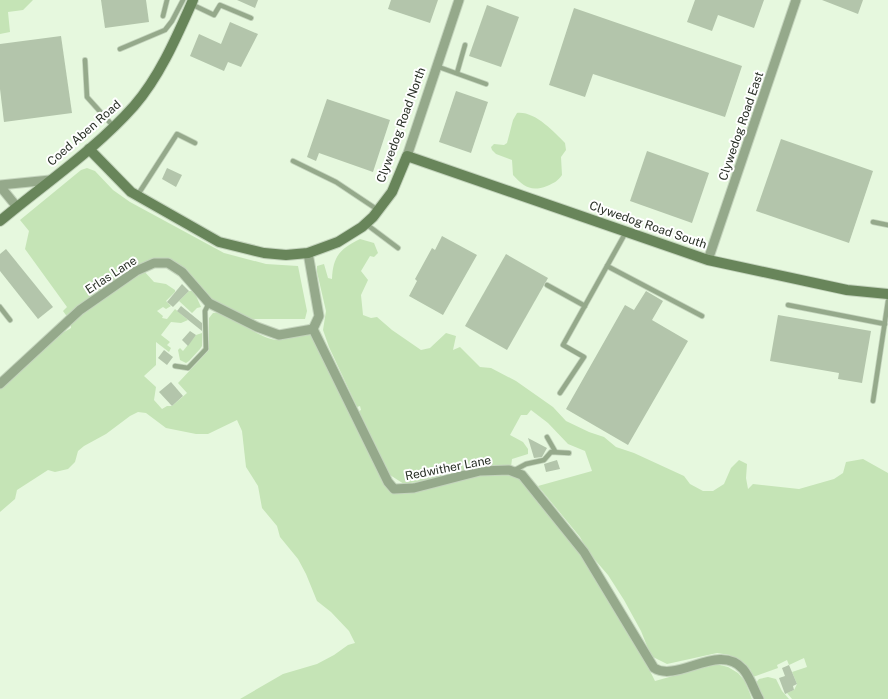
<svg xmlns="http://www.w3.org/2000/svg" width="888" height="699" viewBox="0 0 888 699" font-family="'Public Sans',sans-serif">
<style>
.green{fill:#c5e4b6}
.building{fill:#b3c5ab}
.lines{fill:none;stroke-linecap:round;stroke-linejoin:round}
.lane-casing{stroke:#c4d4bd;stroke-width:6}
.street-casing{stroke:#c4d4bd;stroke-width:11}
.secondary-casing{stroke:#c4d4bd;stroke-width:12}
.lane{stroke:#95a98b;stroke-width:4.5}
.street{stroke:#95a98b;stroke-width:9}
.secondary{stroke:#68855a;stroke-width:10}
.labels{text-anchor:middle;stroke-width:4;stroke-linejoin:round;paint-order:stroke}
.street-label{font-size:12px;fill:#2a3127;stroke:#fff}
</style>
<rect width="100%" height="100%" fill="#e6f8de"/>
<g class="green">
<path d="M 0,0 L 33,0 L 23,10 L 8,12 L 10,32 L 0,34 Z"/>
<path d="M 517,113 C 535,111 554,132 565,143 L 566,150 L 561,157 L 562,175 C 558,181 554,183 547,186 C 531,192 524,187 513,175 L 512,160 L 496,154 L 492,150 L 491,147 L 494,144 L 504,145 L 507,143 L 513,120 Z"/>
<path d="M 87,168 L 95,171 L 113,190 L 130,202 L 224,253 L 266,264 L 298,266 L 307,311 L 305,319 L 252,319 L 212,300 L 168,260 L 143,270 L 154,282 L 166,284 L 175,290 L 175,292 L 166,301 L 171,306 L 166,309 L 163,307 L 157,311 L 163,316 L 162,318 L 167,319 L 175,309 L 188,320 L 181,323 L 171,322 L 161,335 L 170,342 L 167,345 L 171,348 L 169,352 L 156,342 L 156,365 L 144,376 L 156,387 L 154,400 L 162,409 L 167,406 L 172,406 L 187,393 L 178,383 L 209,350 L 209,318 L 213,313 L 222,312 C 235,319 264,341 278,340 C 290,339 300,332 312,335 L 392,490 L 479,475 L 510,473 L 523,481 L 588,564 L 628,627 L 655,681 L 716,664 L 728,667 L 738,673 L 745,681 L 752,699 L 240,699 L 283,674 L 317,664 L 334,655 L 348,645 L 355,643 L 349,631 L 331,612 L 317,601 L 306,574 L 298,559 L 280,537 L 277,526 L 262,508 L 258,486 L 246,467 L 242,431 L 237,420 L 208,434 L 196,434 L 166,428 L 146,413 L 138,412 L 130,416 L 106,434 L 84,446 L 78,451 L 75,462 L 68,469 L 55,472 L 48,470 L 17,490 L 15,499 L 0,512 L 0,389 L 52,339 L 71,328 L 71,322 L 63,311 L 67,307 L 25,249 L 29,231 L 20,220 L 81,170 Z"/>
<path d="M 360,239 L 374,243 L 378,253 L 374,257 L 370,256 L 361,271 L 368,280 L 361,295 L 363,315 L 371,318 L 377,317 L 392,330 L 421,350 L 430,348 L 446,333 L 456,336 L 453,350 L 460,347 L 480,367 L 491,368 L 516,381 L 553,407 L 566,421 L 589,432 L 604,437 L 616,447 L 634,453 L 684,476 L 690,484 L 703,491 L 713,491 L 724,484 L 731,468 L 739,460 L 747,464 L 746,478 L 748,489 L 753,484 L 799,489 L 834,479 L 843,473 L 846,462 L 863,459 L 888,473 L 888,699 L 792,699 L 787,693 L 794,690 L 797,684 L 792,672 L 807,667 L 804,658 L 789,665 L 787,660 L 777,665 L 778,668 L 753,677 L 750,669 L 731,659 L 730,655 L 717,653 L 667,664 L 651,656 L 641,631 L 624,600 L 608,575 L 589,553 L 580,537 L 538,486 L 592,471 L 585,451 L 568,444 L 548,423 L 531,410 L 527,415 L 521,415 L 510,435 L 523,442 L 528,449 L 528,454 L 512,459 L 511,467 L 404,484 L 390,475 L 359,411 L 361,410 L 360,406 L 357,407 L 329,347 L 323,330 L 326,311 L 317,272 L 317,266 L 324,264 L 328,278 L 332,279 C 333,256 340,249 360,239 Z"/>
<path d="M 189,291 L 194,291 L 201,307 L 197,308 L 192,313 L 179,301 Z"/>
<path d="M 202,333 L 202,346 L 200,349 L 189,361 L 186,363 L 180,360 L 178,350 L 180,348 L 183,351 L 196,335 Z"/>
<path d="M 768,677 L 776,679 L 782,691 L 789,699 L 761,699 L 755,684 L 759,679 Z"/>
</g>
<g class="building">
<path d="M 101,0 L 146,0 L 149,22 L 105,28 Z"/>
<path d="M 237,0 L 258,0 L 255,8 Z"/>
<path d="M 391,0 L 438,0 L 430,23 L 388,9 Z"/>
<path d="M 695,0 L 764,0 L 754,28 L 718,15 L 712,31 L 687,22 Z"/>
<path d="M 822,0 L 863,0 L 858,14 Z"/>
<path d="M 487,5 L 519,17 L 501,67 L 469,56 Z"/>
<path d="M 574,8 L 742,66 L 725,117 L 593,74 L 585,97 L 549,85 Z"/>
<path d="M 230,22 L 258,34 L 241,67 L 228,62 L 224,71 L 190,56 L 199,34 L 221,44 Z"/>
<path d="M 61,36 L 72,113 L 4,122 L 0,89 L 0,44 Z"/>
<path d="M 456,91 L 488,102 L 471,153 L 439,142 Z"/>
<path d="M 327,99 L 390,120 L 373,172 L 319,153 L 316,161 L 307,157 Z"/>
<path d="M 781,139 L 873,171 L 849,243 L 756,211 Z"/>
<path d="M 647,151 L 709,173 L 692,223 L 630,201 Z"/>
<path d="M 167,168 L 182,175 L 176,187 L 162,179 Z"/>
<path d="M 442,236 L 477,255 L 443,315 L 409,296 L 417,281 L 415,279 L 432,248 L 435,250 Z"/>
<path d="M 6,249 L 53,307 L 38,319 L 0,271 L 0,254 Z"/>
<path d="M 506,254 L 548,278 L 507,350 L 465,326 Z"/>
<path d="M 182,284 L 189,291 L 173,307 L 167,302 Z"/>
<path d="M 646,291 L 663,301 L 652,320 L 688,341 L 628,445 L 566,409 L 625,305 L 634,310 Z"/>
<path d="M 181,306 L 202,323 L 202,331 L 177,311 Z"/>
<path d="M 778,315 L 871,331 L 862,383 L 838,379 L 839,373 L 770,361 Z"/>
<path d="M 190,331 L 196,335 L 188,346 L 182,340 Z"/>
<path d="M 164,350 L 173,357 L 167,365 L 158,358 Z"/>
<path d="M 171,382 L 183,396 L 172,406 L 159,392 Z"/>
<path d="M 528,438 L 547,448 L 542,457 L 534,458 Z"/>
<path d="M 557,460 L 560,469 L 546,472 L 544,464 Z"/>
<path d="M 789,665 L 797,684 L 793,686 L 794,690 L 785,694 L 779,678 L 785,676 L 782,668 Z"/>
</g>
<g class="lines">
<g class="lane-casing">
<g id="lane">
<path d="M 191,4 L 214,15 L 220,5 L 251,18"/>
<path d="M 163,16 L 167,0"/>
<path d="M 120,49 L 165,30 L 172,21 L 183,0"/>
<path d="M 85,60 L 87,97 L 114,127"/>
<path d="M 436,66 L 486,84"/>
<path d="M 457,73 L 465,45"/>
<path d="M 293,161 L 336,182 L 378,210"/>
<path d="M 137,196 L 177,134 L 195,143"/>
<path d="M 873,222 L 888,225"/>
<path d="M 366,224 L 398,248"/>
<path d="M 607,266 L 702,316"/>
<path d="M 547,285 L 585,306"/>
<path d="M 788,305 L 885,324"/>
<path d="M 0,307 L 10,320"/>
<path d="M 175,366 L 188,368 L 206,349 L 205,311 L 209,303"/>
<path d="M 560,393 L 584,357 L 563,345 L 626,232"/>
<path d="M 873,401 L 888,301"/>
<path d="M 547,437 L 555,451"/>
<path d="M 513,471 L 526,464 L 544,460 L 551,452 L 569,453"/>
</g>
</g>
<g class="street-casing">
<g id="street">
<path d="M 407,156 L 459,0"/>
<path d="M 0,185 L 50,180"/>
<path d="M 0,186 L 17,207"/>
<path d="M 308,253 L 319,316 L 313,329 L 388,482 L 394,489 L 414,488 L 480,471 L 509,470 L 522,475 L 584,552 L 654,668 C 677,683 719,642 743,669 C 750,677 754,690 759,699"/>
<path d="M 708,260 L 796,0"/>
<path d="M 0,384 L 80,310 L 136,271 L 154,263 L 168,263 L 182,272 L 209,303 L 257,327 L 279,335 L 313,329"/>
</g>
</g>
<g class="secondary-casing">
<g id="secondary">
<path d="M 89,149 L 131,192 L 219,242 L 264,253 L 286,255 L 308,253 L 319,249 L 338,242 L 362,227 L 373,217 L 392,192 L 407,156 L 708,260 L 847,290 L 888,294"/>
<path d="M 0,221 C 44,184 95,150 134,106 C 160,76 177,36 193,0"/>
</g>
</g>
<use href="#lane" class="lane"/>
<use href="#street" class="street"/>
<use href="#secondary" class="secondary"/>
</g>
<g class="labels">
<g class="street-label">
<text transform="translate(401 125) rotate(-70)" y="4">Clywedog Road North</text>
<text transform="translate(741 126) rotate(-71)" y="4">Clywedog Road East</text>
<text transform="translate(84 133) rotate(-41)" y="4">Coed Aben Road</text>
<text transform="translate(648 225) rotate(19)" y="4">Clywedog Road South</text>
<text transform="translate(111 275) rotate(-33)" y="4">Erlas Lane</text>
<text transform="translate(448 468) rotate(-11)" y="4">Redwither Lane</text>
</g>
</g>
</svg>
